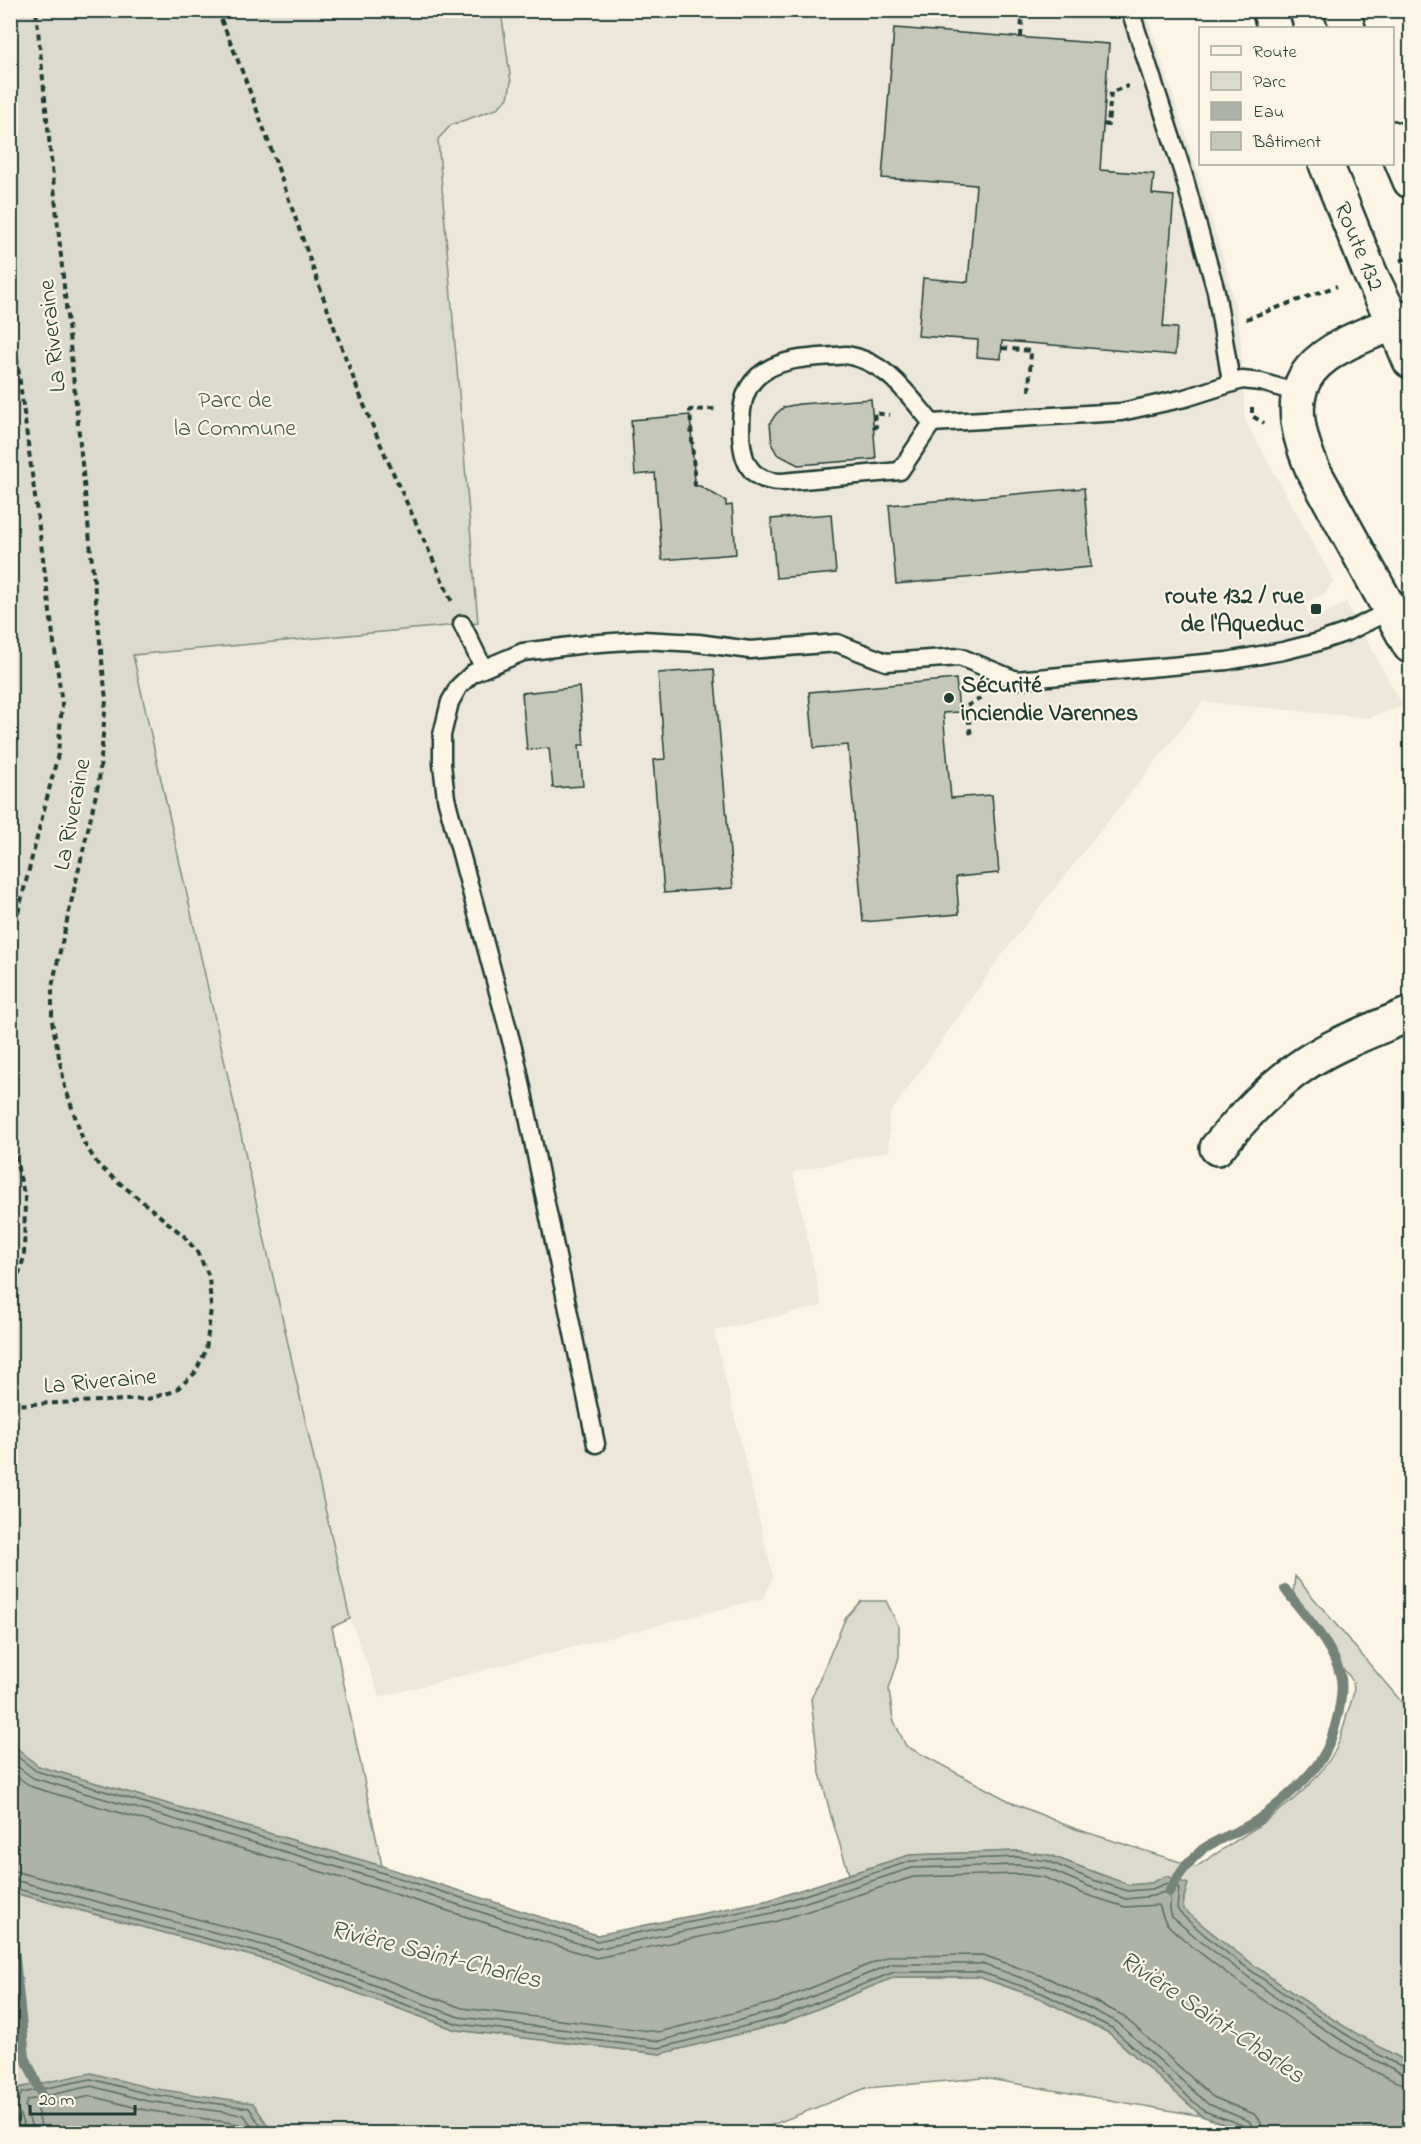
<svg xmlns="http://www.w3.org/2000/svg" width="1421" height="2144" viewBox="0 0 1421 2144" font-family="'Indie Flower',sans-serif">
<style>
.built{fill:#ece7d8}
.green{fill:#dcdacc;stroke:#7e8c80;stroke-width:1.5}
.water{fill:#aeb3a7;stroke:#758479;stroke-width:1.5}
.lines{fill:none;stroke-linecap:round;stroke-linejoin:round}
.shore{stroke:#586c62;stroke-width:1.5}
.stream{stroke:#758479;stroke-width:10}
.building{fill:#c5c7b9;stroke:#1f3d34;stroke-width:1.5}
.service-casing{stroke:#1f3d34;stroke-width:21}
.minor-casing{stroke:#1f3d34;stroke-width:38}
.tertiary-casing{stroke:#1f3d34;stroke-width:38}
.primary-casing{stroke:#1f3d34;stroke-width:38}
.trunk-casing{stroke:#1f3d34;stroke-width:38}
.path{stroke:#1f3d34;stroke-width:4;stroke-dasharray:6 4.5;stroke-linecap:butt}
.service{stroke:#fcf5e5;stroke-width:16}
.minor{stroke:#fcf5e5;stroke-width:33}
.tertiary{stroke:#fcf5e5;stroke-width:33}
.primary{stroke:#fcf5e5;stroke-width:33}
.trunk{stroke:#fcf5e5;stroke-width:33}
.poi-dot{fill:#1f3d34;stroke:#fcf5e5;stroke-width:2}
.labels{text-anchor:middle;stroke-width:4.5;stroke-linejoin:round;paint-order:stroke}
.street-label{font-size:24px;fill:#1f3d34;stroke:#fcf5e5}
.park-label{font-size:24px;fill:#455c52;stroke:#fcf5e5}
.poi-label{font-size:24px;font-weight:bold;fill:#1f3d34;stroke:#fcf5e5;text-anchor:end}
.water-label{font-size:26px;font-style:italic;fill:#435a51;stroke:#fcf5e5}
</style>
<rect width="100%" height="100%" fill="#fcf5e5"/>
<filter id="ink" filterUnits="userSpaceOnUse"><feTurbulence type="fractalNoise" baseFrequency=".0167" numOctaves="2"/><feDisplacementMap in="SourceGraphic" scale="12" xChannelSelector="R" yChannelSelector="G"/><feConvolveMatrix kernelMatrix="1 2 1 2 8 2 1 2 1" color-interpolation-filters="sRGB"/></filter>
<g filter="url(#ink)">
<path class="built" d="M 1145,10 L 1191,150 L 1228,275 L 1240,330 L 1245,420 L 1334,581 L 1325,593 L 1304,604 L 1312,621 L 1346,602 L 1403,706 L 1368,718 L 1203,702 L 1001,956 L 889,1115 L 889,1151 L 793,1172 L 822,1306 L 714,1331 L 773,1577 L 764,1598 L 380,1697 L 350,1619 L 133,654 L 462,624 L 438,139 L 451,125 L 478,116 L 511,82 L 501,11 Z"/>
<g class="green">
<path d="M 10,11 L 501,11 L 511,82 L 508,98 L 496,109 L 451,125 L 438,139 L 478,623 L 133,655 L 350,1619 L 332,1627 L 382,1866 L 37,1766 L 11,1743 Z"/>
<path d="M 1295,1576 L 1410,1712 L 1410,2063 C 1329,2022 1253,1968 1183,1909 L 1184,1898 L 1187,1884 L 1166,1876 L 1151,1883 L 1129,1885 L 1049,1855 L 1018,1851 L 910,1855 L 849,1874 L 831,1816 L 819,1769 L 811,1699 L 846,1617 L 861,1601 L 886,1601 L 899,1627 L 899,1657 L 889,1689 L 893,1719 L 906,1746 L 1015,1804 L 1076,1829 L 1196,1867 C 1245,1833 1306,1803 1336,1749 C 1341,1738 1344,1725 1347,1714 C 1354,1693 1360,1684 1342,1668 L 1293,1596 Z"/>
<path d="M 10,1892 L 274,1962 L 456,2030 L 660,2054 L 783,2023 L 895,1977 L 979,1977 L 1039,1998 L 1109,2033 L 1202,2116 L 983,2078 L 866,2088 L 752,2133 L 11,2133 Z"/>
</g>
<g class="water">
<path d="M 11,1743 L 38,1766 L 382,1866 L 597,1935 L 769,1900 L 909,1855 L 1018,1851 L 1049,1855 L 1129,1885 L 1151,1883 L 1166,1876 L 1188,1884 L 1184,1897 L 1183,1909 C 1253,1968 1329,2022 1410,2063 L 1410,2133 L 1247,2133 L 1202,2116 L 1109,2033 L 1039,1998 L 979,1977 L 895,1977 L 783,2023 L 660,2054 L 456,2030 L 274,1962 L 11,1892 Z"/>
<path d="M 91,2073 L 150,2088 L 253,2103 L 273,2133 L 21,2133 L 11,2105 L 18,2088 Z"/>
</g>
<g class="lines">
<g class="shore">
<path d="M 10,1751 L 36,1771 L 380,1872 L 597,1941 L 770,1906 L 911,1861 L 1018,1857 L 1048,1861 L 1090,1879 L 1128,1891 L 1152,1889 L 1167,1883 L 1179,1888 L 1177,1908 L 1179,1912 C 1227,1958 1286,1995 1342,2032 C 1358,2042 1393,2066 1410,2068"/>
<path d="M 10,1761 L 33,1778 L 378,1879 L 596,1949 L 772,1913 L 912,1868 L 1018,1865 L 1046,1868 L 1088,1886 L 1126,1899 L 1153,1896 L 1167,1891 L 1170,1894 L 1170,1910 L 1172,1917 L 1204,1944 L 1279,2000 L 1363,2054 L 1403,2074 L 1410,2076"/>
<path d="M 10,1772 L 32,1787 L 376,1888 L 596,1958 L 774,1922 L 913,1877 L 1018,1874 L 1043,1877 L 1084,1894 L 1125,1907 L 1159,1905 C 1162,1912 1162,1919 1168,1925 C 1199,1957 1372,2083 1410,2085"/>
<path d="M 10,1870 L 281,1941 L 462,2008 L 659,2032 L 776,2002 L 890,1956 L 983,1955 L 1048,1978 L 1122,2015 L 1213,2097 L 1254,2114 L 1261,2123 L 1263,2134"/>
<path d="M 10,1879 L 278,1949 L 459,2017 L 659,2041 L 779,2010 L 892,1964 L 982,1964 L 1044,1986 L 1117,2022 L 1208,2104 L 1249,2121 L 1253,2127 L 1254,2134"/>
<path d="M 10,1887 L 276,1957 L 458,2024 L 659,2048 L 781,2017 L 894,1972 L 980,1972 L 1042,1993 L 1112,2028 L 1204,2111 L 1242,2125 L 1246,2134"/>
<path d="M 27,2134 L 16,2105 L 22,2093 L 91,2079 L 148,2094 L 249,2108 L 266,2134"/>
<path d="M 34,2134 L 25,2106 L 28,2100 L 91,2086 L 147,2101 L 244,2115 L 257,2134"/>
<path d="M 43,2134 L 37,2110 L 38,2107 L 91,2096 L 145,2110 L 239,2124 L 246,2134"/>
</g>
<g class="stream">
<path d="M 1169,1892 C 1178,1875 1188,1861 1203,1849 C 1219,1838 1239,1832 1256,1821 C 1277,1806 1308,1780 1322,1758 C 1333,1741 1346,1694 1340,1674 C 1331,1642 1304,1615 1285,1589"/>
<path d="M 10,1909 L 25,2057 L 42,2095"/>
</g>
</g>
<g class="building">
<path d="M 894,28 L 1109,44 L 1100,170 L 1154,174 L 1152,194 L 1174,196 L 1163,327 L 1177,328 L 1175,355 L 1002,341 L 1001,359 L 977,357 L 978,340 L 918,336 L 923,278 L 968,282 L 976,185 L 882,178 Z"/>
<path d="M 871,399 L 876,459 L 798,465 L 777,454 L 772,445 L 770,423 L 776,414 L 784,407 L 799,404 Z"/>
<path d="M 690,415 L 695,486 L 700,486 L 726,501 L 726,506 L 732,505 L 736,554 L 662,560 L 655,473 L 635,475 L 631,420 Z"/>
<path d="M 1084,488 L 1091,567 L 896,584 L 889,505 Z"/>
<path d="M 831,514 L 836,573 L 776,578 L 771,519 Z"/>
<path d="M 714,669 L 733,888 L 664,893 L 653,760 L 665,759 L 658,673 Z"/>
<path d="M 956,679 L 959,712 L 943,713 L 951,798 L 992,795 L 999,873 L 956,877 L 959,914 L 863,922 L 848,745 L 814,748 L 809,692 Z"/>
<path d="M 579,687 L 584,745 L 579,745 L 583,786 L 553,788 L 549,748 L 527,750 L 522,693 Z"/>
</g>
<g class="lines">
<g class="service-casing">
<g id="service">
<path d="M 1130,10 L 1183,173 L 1216,291 L 1231,382"/>
<path d="M 846,355 C 886,361 908,395 932,423 L 900,471 L 782,482 C 747,482 741,457 741,428 C 741,405 744,384 765,371 C 787,356 821,358 846,355 Z"/>
<path d="M 932,423 L 1121,412 L 1185,398 L 1242,380 L 1261,382 L 1298,393"/>
<path d="M 462,624 L 483,667"/>
<path d="M 596,1444 L 516,1059 L 446,798 L 442,764 L 442,735 L 450,702 L 459,686 L 473,673 L 523,652 L 586,644 L 642,640 L 698,643 L 750,650 L 837,643 L 886,662 L 960,657 L 1016,680 L 1227,661 L 1283,651 L 1315,643 L 1347,632 L 1391,610"/>
</g>
</g>
<g class="minor-casing">
<path id="minor" d="M 1217,1148 C 1244,1116 1271,1086 1306,1063 C 1338,1042 1376,1029 1410,1014"/>
</g>
<g class="tertiary-casing">
<path id="tertiary" d="M 1410,317 C 1329,349 1268,365 1312,468 L 1410,646"/>
</g>
<g class="primary-casing">
<g id="primary">
<path d="M 1269,10 L 1275,28"/>
<path d="M 1341,10 L 1348,28"/>
<path d="M 1392,138 L 1410,181"/>
<path d="M 1326,164 L 1370,273 L 1394,323"/>
</g>
</g>
<g class="trunk-casing">
<path id="trunk" d="M 1394,323 L 1410,361"/>
</g>
<g class="path">
<path d="M 217,10 C 267,126 303,247 348,364 C 378,445 417,523 452,602"/>
<path d="M 1021,37 L 1022,17 L 1040,10"/>
<path d="M 1103,124 L 1108,125 L 1111,92 L 1128,86"/>
<path d="M 1400,261 L 1410,257"/>
<path d="M 10,306 L 62,704 L 58,754 L 10,945"/>
<path d="M 1246,319 L 1337,286"/>
<path d="M 1002,348 L 1031,351 L 1029,393"/>
<path d="M 1252,407 L 1252,416 L 1264,423"/>
<path d="M 873,428 L 876,427 L 874,413 L 890,415"/>
<path d="M 695,486 L 690,410 L 715,409"/>
<path d="M 958,706 L 967,706 L 971,737"/>
<path d="M 967,706 L 985,696"/>
<path d="M 10,1135 L 25,1198 L 24,1257 L 10,1303"/>
<path d="M 10,1405 L 148,1399 L 175,1391 L 195,1373 L 206,1350 L 211,1308 L 209,1276 L 197,1252 L 184,1236 L 99,1166 L 84,1143 L 65,1087 L 52,1021 L 52,986 L 99,781 L 106,700 L 36,10"/>
</g>
<use href="#service" class="service"/>
<use href="#minor" class="minor"/>
<use href="#tertiary" class="tertiary"/>
<use href="#primary" class="primary"/>
<use href="#trunk" class="trunk"/>
</g>
</g>
<g class="poi-dot">
<rect x="1310" y="603" width="12" height="12" rx="3"/>
<circle cx="949" cy="698" r="6"/>
</g>
<g class="labels">
<g class="street-label">
<text transform="translate(1360 246) rotate(67)" y="8">Route 132</text>
<text transform="translate(51 336) rotate(-96)" y="8">La Riveraine</text>
<text transform="translate(71 814) rotate(-79)" y="8">La Riveraine</text>
<text transform="translate(100 1380) rotate(-5)" y="8">La Riveraine</text>
</g>
<g class="park-label">
<text x="235" y="407">Parc de<tspan x="235" dy="28">la Commune</tspan></text>
</g>
<g class="poi-label">
<text x="1304" y="603">route 132 / rue<tspan x="1304" dy="28">de l'Aqueduc</tspan></text>
<text x="961" y="692" text-anchor="start">Sécurité<tspan x="961" dy="28">inciendie Varennes</tspan></text>
</g>
<g class="water-label">
<text transform="translate(436 1953) rotate(14)" y="9">Rivière Saint-Charles</text>
<text transform="translate(1213 2016) rotate(34)" y="9">Rivière Saint-Charles</text>
</g>
</g>
<rect width="1421" height="2144" fill="none" stroke="#fcf5e5" stroke-width="36"/>
<rect x="18" y="18" width="1385" height="2108" fill="none" stroke="#1f3d34" stroke-width="2" filter="url(#ink)"/>
<rect x="1199" y="27" width="195" height="138" fill="#fcf5e5" stroke="#a4ab9e" stroke-width="1.5"/>
<rect x="1211" y="46" width="30" height="9" fill="#fcf5e5" stroke="#a4ab9e" stroke-width="1.5"/>
<text x="1253" y="57" font-size="18" fill="#1f3d34">Route</text>
<rect x="1211" y="72" width="30" height="18" fill="#dcdacc" stroke="#a4ab9e" stroke-width="1.5"/>
<text x="1253" y="87" font-size="18" fill="#1f3d34">Parc</text>
<rect x="1211" y="102" width="30" height="18" fill="#aeb3a7" stroke="#a4ab9e" stroke-width="1.5"/>
<text x="1253" y="117" font-size="18" fill="#1f3d34">Eau</text>
<rect x="1211" y="132" width="30" height="18" fill="#c5c7b9" stroke="#a4ab9e" stroke-width="1.5"/>
<text x="1253" y="147" font-size="18" fill="#1f3d34">Bâtiment</text>
<path d="M30 2105v9h105v-9" fill="none" stroke="#1f3d34" stroke-width="3"/>
<text x="39" y="2105" font-size="18" fill="#1f3d34" stroke="#fcf5e5" stroke-width="4.5" paint-order="stroke">20 m</text>
</svg>
